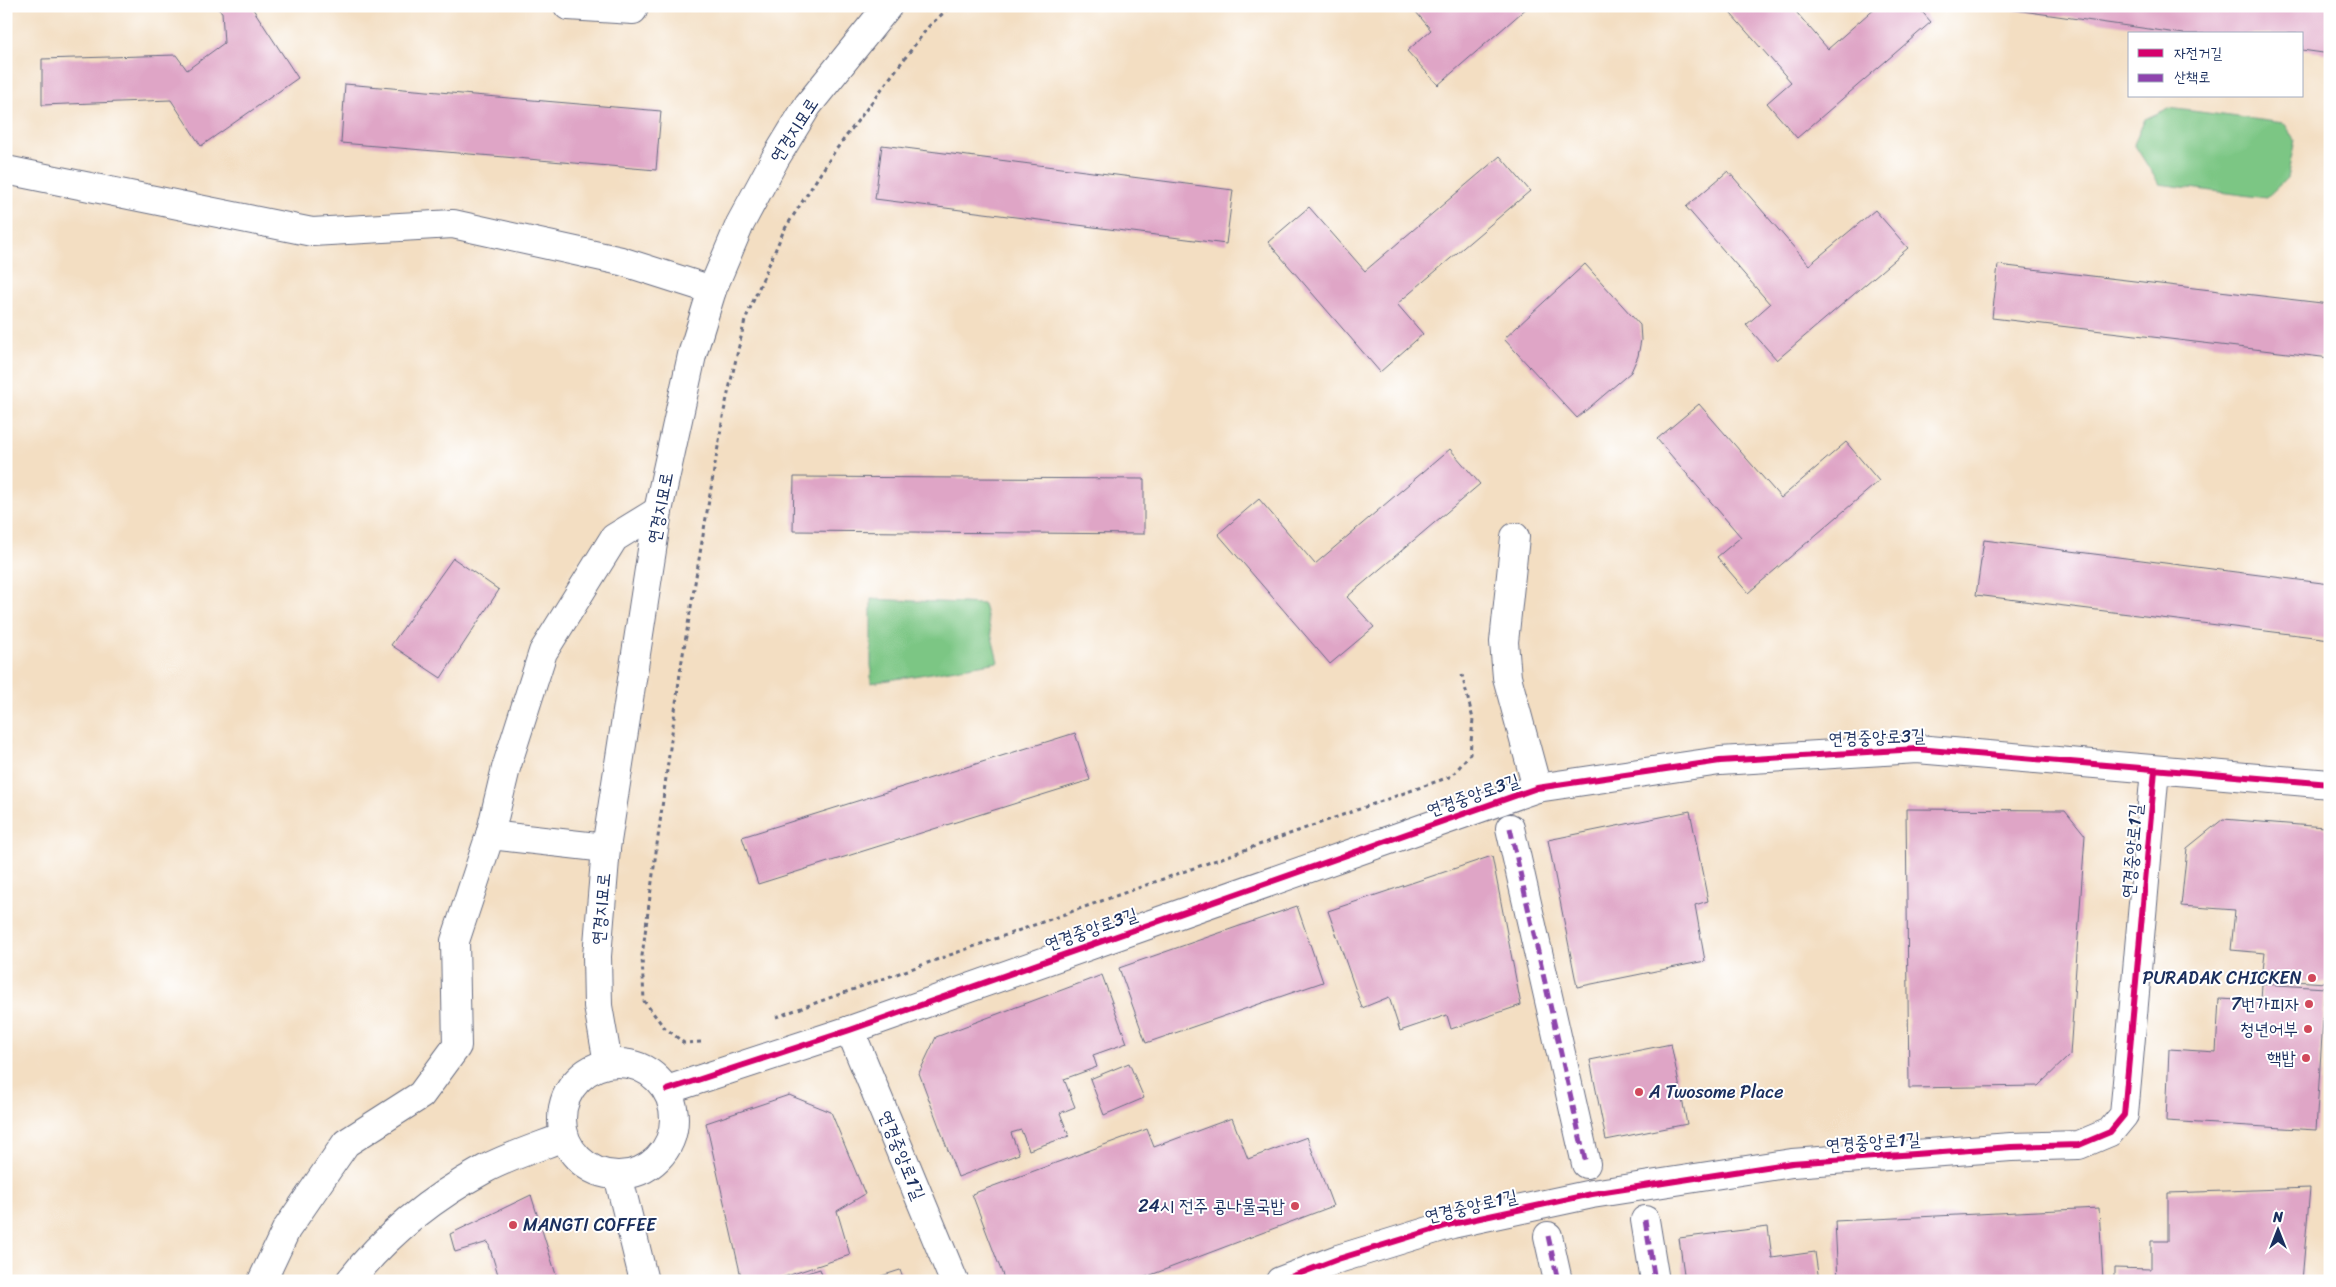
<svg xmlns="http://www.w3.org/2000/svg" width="2336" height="1287" viewBox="0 0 2336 1287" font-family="Sriracha,'Poor Story',sans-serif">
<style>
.green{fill:#7bc684;stroke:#4b7a71}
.building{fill:#dfa5c6}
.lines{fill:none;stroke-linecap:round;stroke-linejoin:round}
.minor-casing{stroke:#676c81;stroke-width:30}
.path{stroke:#676c81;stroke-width:3;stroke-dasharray:4 4;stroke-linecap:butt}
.minor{stroke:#fff;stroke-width:28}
.quiet{stroke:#8e44ad;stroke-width:5;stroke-dasharray:10 5;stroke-linecap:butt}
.cycleway-casing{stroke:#fff;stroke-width:9}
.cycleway{stroke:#d6006c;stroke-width:6}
.poi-dot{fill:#d1495b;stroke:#fff;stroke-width:2}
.labels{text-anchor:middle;stroke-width:4;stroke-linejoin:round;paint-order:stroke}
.street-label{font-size:18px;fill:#1b2f5e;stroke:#fff}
.poi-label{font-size:18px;fill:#1b2f5e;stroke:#fff;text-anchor:end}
</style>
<rect width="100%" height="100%" fill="#fff"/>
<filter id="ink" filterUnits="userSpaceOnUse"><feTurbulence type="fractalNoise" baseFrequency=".02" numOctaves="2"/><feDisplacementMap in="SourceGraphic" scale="10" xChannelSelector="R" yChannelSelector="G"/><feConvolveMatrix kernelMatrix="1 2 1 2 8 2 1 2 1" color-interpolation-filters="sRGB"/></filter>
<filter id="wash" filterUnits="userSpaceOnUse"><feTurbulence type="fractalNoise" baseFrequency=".0096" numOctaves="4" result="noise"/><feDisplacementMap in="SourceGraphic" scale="20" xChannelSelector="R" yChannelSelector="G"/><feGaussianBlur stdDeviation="1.12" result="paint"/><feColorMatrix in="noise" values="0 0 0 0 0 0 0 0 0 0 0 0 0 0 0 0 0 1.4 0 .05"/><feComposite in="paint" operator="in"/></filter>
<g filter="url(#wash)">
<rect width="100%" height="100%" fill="#f3dec2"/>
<g class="green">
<path d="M 2169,108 L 2284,123 L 2295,140 L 2287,178 L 2266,198 L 2159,184 L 2134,144 L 2145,119 Z"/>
<path d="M 871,599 L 984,604 L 998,662 L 871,683 Z"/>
</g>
<g id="blocks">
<g class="building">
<path d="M 214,6 L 254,6 L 253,9 L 298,78 L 201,146 L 171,100 L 42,105 L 42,59 L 176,55 L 187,70 L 224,43 L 222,12 Z"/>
<path d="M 1411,6 L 1529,6 L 1438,85 L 1407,51 L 1431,30 Z"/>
<path d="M 1724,6 L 1791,6 L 1828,49 L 1877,6 L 1917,6 L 1931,22 L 1797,138 L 1767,103 L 1791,82 Z"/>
<path d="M 2001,6 L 2330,6 L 2330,54 L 2302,50 L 2302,34 L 2184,34 L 2001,8 Z"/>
<path d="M 345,84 L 661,111 L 656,170 L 341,143 Z"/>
<path d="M 882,145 L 1233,190 L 1226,244 L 875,199 Z"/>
<path d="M 1500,156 L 1530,191 L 1397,304 L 1423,334 L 1380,372 L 1268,242 L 1309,207 L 1365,271 Z"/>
<path d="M 1728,171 L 1809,265 L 1875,210 L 1908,248 L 1777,360 L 1746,325 L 1770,304 L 1686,207 Z"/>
<path d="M 1585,264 L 1640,325 L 1641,340 L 1638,356 L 1631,372 L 1577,418 L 1504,339 Z"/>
<path d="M 1998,265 L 2330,304 L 2330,358 L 1992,318 Z"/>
<path d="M 1699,404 L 1781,498 L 1846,442 L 1879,481 L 1748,593 L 1717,557 L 1741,537 L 1657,439 Z"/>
<path d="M 1450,449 L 1480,484 L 1347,597 L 1374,627 L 1330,664 L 1218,534 L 1259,499 L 1315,564 Z"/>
<path d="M 794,477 L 1144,479 L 1144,534 L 793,531 Z"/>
<path d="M 1984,540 L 2330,584 L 2330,639 L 1976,595 Z"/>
<path d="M 453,558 L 499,590 L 441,678 L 391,645 Z"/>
<path d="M 1075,733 L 1090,780 L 758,884 L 742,837 Z"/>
<path d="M 1906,809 L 2065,810 L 2085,835 L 2070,1055 L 2038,1086 L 1909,1088 Z"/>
<path d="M 1690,811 L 1708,901 L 1695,905 L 1705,961 L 1577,987 L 1548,840 Z"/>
<path d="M 2223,819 L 2325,827 L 2330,834 L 2330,945 L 2326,983 L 2262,979 L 2265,953 L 2231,950 L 2235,910 L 2181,906 L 2187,848 Z"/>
<path d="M 1492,856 L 1521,1005 L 1451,1029 L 1447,1015 L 1400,1031 L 1389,997 L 1362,1008 L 1328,911 Z"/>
<path d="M 1297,906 L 1323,982 L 1146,1043 L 1119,968 Z"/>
<path d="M 1102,975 L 1127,1043 L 1093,1055 L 1097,1067 L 1064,1079 L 1075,1107 L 1060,1113 L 1069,1136 L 1029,1150 L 1021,1130 L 1011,1133 L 1019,1154 L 958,1177 L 919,1073 L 936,1037 Z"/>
<path d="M 2262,984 L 2325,988 L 2316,1130 L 2166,1121 L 2169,1049 L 2216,1052 L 2219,999 L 2261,1001 Z"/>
<path d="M 1671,1044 L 1687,1124 L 1606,1140 L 1590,1060 Z"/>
<path d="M 1129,1063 L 1144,1098 L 1104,1115 L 1090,1079 Z"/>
<path d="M 789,1095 L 831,1112 L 865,1194 L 837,1211 L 850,1255 L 772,1281 L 742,1281 L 706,1123 Z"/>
<path d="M 1232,1118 L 1248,1159 L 1307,1137 L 1333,1206 L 1135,1281 L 1005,1281 L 972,1194 L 1147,1129 L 1154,1147 Z"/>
<path d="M 2310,1188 L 2302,1281 L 2114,1281 L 2114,1268 L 2151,1269 L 2151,1241 L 2168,1241 L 2168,1193 Z"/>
<path d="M 531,1195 L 558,1281 L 500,1281 L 488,1242 L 455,1252 L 450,1234 Z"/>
<path d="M 2099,1208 L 2103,1281 L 1838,1281 L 1835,1221 Z"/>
<path d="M 1768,1227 L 1772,1258 L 1815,1252 L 1819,1281 L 1685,1281 L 1679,1238 Z"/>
<path d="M 820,1269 L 824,1281 L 784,1281 L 784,1280 Z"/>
<path d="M 900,1270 L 904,1281 L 869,1281 L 869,1280 Z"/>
</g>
</g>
</g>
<g filter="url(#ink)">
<use href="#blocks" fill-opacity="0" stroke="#676c81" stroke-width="1"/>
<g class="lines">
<g class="minor-casing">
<g id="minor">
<path d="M 568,6 L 633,10"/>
<path d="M 6,170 L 312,232 L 453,224 L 621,261 L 712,290"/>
<path d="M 1515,537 L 1504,642 L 1507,677 L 1537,788"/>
<path d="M 1510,828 L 1586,1164"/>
<path d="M 490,835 L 606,848"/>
<path d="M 850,1030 L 954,1281"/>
<path d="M 608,1063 L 598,1006 L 597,956 L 606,848 L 658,511 L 692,355 L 712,290 L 740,224 L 775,159 L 808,105 L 888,6"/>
<circle cx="618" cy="1119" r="56"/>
<path d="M 667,1090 L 850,1030 L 1537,788 L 1720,761 L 1917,749 L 2330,784"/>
<path d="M 618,1175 L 644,1281"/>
<path d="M 1645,1220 L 1655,1281"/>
<path d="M 1548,1236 L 1558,1281"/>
<path d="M 262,1281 L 286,1230 L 346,1143 L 421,1095 L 457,1046 L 455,941 L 490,835 L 506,768 L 543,652 L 614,538 L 658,511"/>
<path d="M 350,1281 C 387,1233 432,1198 485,1169 C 510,1156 538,1147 564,1137"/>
<path d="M 1280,1281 L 1338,1259 L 1452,1224 L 1592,1194 L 1792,1163 L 2011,1147 L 2079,1145 L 2110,1132 L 2124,1115 L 2155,770"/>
</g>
</g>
<g class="path">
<path d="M 776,1017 L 1452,776 L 1470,754 L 1473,719 L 1462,675"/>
<path d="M 701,1042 L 684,1043 L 663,1026 L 644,1001 L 642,956 L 681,666 L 724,411 L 745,320 L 784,230 L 835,151 L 929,26 L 951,6"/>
</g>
<use href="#minor" class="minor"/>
<g class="quiet">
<path d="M 1510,828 L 1586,1164"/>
<path d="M 1645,1220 L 1655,1281"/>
<path d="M 1548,1236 L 1558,1281"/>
</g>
<g class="cycleway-casing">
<g id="cycleway">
<path d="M 667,1090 L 850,1030 L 1537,788 L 1720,761 L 1917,749 L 2330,784"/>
<path d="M 1280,1281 L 1338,1259 L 1452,1224 L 1592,1194 L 1792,1163 L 2011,1147 L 2079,1145 L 2110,1132 L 2124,1115 L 2155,770"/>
</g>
</g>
<use href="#cycleway" class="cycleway"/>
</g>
</g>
<g class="poi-dot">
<circle cx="2312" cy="978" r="5"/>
<circle cx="2309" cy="1004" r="5"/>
<circle cx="2308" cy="1029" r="5"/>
<circle cx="2306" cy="1058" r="5"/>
<circle cx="1639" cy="1092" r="5"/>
<circle cx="1295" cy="1206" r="5"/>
<circle cx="513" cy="1225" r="5"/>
</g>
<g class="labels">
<g class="street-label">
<text transform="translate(794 130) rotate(-57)" y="6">연경지묘로</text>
<text transform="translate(660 508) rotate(-79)" y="6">연경지묘로</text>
<text transform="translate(1877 737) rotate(-2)" y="6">연경중앙로3길</text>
<text transform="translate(1473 795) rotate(-19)" y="6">연경중앙로3길</text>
<text transform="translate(2132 851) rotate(-85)" y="6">연경중앙로1길</text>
<text transform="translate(601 909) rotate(-85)" y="6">연경지묘로</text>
<text transform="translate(1091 929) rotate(-19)" y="6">연경중앙로3길</text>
<text transform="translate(1873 1142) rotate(-4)" y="6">연경중앙로1길</text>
<text transform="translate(902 1155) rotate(68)" y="6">연경중앙로1길</text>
<text transform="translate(1471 1206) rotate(-13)" y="6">연경중앙로1길</text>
</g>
<g class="poi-label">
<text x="2302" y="984">PURADAK CHICKEN</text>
<text x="2299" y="1010">7번가피자</text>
<text x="2298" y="1035">청년어부</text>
<text x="2296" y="1064">핵밥</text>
<text x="1649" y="1098" text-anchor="start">A Twosome Place</text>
<text x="1285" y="1212">24시 전주 콩나물국밥</text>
<text x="523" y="1231" text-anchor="start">MANGTI COFFEE</text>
</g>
</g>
<rect width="2336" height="1287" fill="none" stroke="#fff" stroke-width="25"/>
<rect x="2128" y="32" width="175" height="65" fill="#ffffff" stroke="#a4acbf"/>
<rect x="2138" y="49" width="25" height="8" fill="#d6006c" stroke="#a4acbf"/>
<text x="2174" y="58" font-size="15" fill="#1b2f5e">자전거길</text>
<rect x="2138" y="74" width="25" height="8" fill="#8e44ad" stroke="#a4acbf"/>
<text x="2174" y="82" font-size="15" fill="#1b2f5e">산책로</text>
<g transform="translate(2278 1230)" stroke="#ffffff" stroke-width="4" paint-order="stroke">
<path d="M0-4L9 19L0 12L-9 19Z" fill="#1b2f5e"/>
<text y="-8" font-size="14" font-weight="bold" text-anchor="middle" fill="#1b2f5e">N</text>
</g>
</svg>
